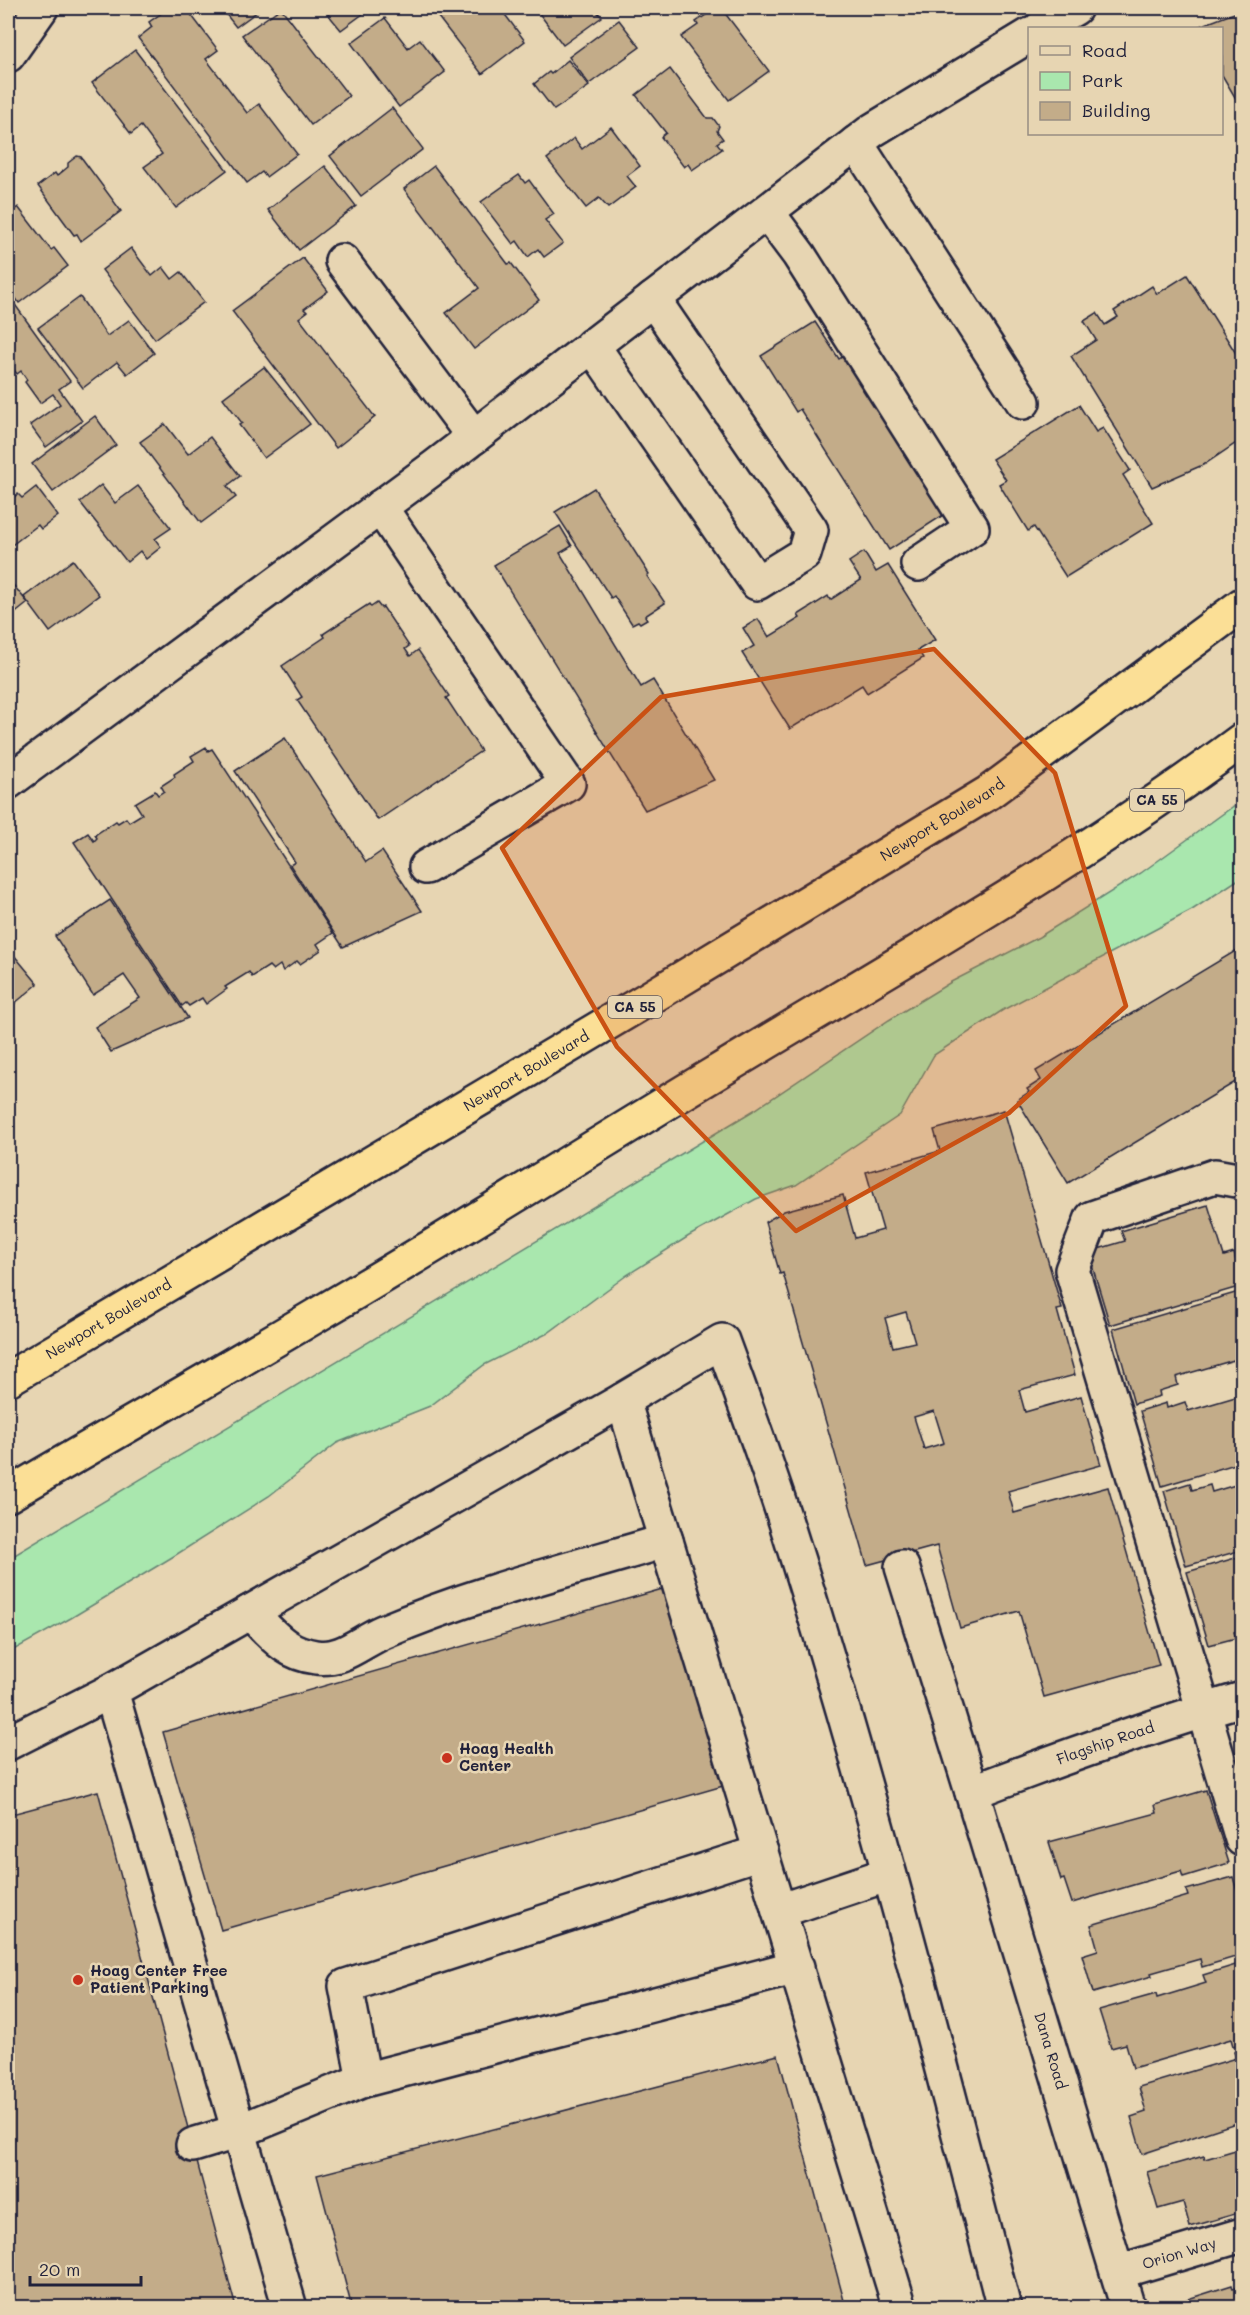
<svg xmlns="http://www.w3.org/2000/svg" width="1250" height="2315" viewBox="0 0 1250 2315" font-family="Mali,sans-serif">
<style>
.green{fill:#a9e7ae;stroke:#668474;stroke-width:1.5}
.building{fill:#c3ac89;stroke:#22223b;stroke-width:1.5;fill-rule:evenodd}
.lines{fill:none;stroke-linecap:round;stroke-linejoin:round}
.minor-casing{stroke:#22223b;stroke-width:38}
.highway-casing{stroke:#22223b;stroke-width:38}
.minor{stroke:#e7d5b2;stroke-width:33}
.highway{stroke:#fbdf96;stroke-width:33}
.marked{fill:#ca5113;fill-opacity:0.2;stroke:#ca5113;stroke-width:4.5;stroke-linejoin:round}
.poi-dot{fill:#c8321e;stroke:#e7d5b2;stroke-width:2}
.labels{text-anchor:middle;stroke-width:5;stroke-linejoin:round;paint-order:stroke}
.shield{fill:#e7d5b2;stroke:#5d585f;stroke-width:1.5}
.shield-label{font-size:14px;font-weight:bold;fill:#22223b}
.street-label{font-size:15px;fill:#22223b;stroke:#e7d5b2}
.poi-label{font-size:15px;font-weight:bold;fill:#22223b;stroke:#e7d5b2;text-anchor:start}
</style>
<rect width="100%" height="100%" fill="#e7d5b2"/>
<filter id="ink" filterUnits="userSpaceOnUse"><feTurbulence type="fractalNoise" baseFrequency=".0167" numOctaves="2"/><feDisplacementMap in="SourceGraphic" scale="12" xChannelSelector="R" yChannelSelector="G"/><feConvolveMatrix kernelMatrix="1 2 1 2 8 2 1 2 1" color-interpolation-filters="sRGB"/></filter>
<g filter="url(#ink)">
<path class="green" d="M 1242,800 L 1242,877 L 1192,910 L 1003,1010 L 934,1055 L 900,1115 L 796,1185 L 756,1199 L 689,1236 L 627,1275 L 548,1333 L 484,1365 L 430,1406 L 337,1443 L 269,1496 L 174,1556 L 71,1618 L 8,1653 L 8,1559 L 756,1109 L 889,1020 L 951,982 L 1039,937 L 1141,873 Z"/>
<g class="building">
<path d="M 169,8 L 186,8 L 218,50 L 206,59 L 247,113 L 259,104 L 297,154 L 266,177 L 262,172 L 247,183 L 138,38 L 152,27 L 149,22 Z"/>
<path d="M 221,8 L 262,8 L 236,27 Z"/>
<path d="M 281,8 L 349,96 L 311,125 L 242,35 Z"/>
<path d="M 323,8 L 371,8 L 341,30 Z"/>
<path d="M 431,8 L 500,8 L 525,41 L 482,74 Z"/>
<path d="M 535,8 L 606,8 L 598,13 L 602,17 L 563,45 Z"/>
<path d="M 716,8 L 721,8 L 769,71 L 729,100 L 681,37 L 698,25 L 696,22 Z"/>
<path d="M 1242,10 L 1242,109 L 1222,75 L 1222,28 L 1195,28 Z"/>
<path d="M 385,18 L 408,48 L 420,39 L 445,72 L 399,107 L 351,43 Z"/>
<path d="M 619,20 L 640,47 L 589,84 L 569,57 Z"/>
<path d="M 135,50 L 227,170 L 176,208 L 144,167 L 162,154 L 141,126 L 131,134 L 92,83 Z"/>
<path d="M 568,60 L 589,86 L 554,110 L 534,84 L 549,72 L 551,74 Z"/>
<path d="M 670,69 L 707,118 L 713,118 L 719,126 L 717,131 L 723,139 L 717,143 L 722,149 L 692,170 L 688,164 L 684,167 L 661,137 L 666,133 L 636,95 Z"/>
<path d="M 392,108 L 423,149 L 361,196 L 330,156 Z"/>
<path d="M 611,127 L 640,166 L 627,176 L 636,187 L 608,208 L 599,198 L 586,208 L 547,159 L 574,138 L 582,149 Z"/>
<path d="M 77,156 L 81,157 L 121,211 L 81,241 L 77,234 L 74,235 L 38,186 L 55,173 L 57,176 L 68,167 L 68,163 Z"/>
<path d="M 325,166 L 356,206 L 299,250 L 268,210 Z"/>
<path d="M 434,166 L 508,264 L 511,263 L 539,300 L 474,349 L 446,313 L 479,288 L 404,189 Z"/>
<path d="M 519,175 L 525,183 L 529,180 L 554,214 L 545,220 L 563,243 L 544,257 L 538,249 L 528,257 L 517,241 L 513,244 L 481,202 Z"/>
<path d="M 18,207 L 51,250 L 54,248 L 68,266 L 19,303 L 8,287 L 8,215 Z"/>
<path d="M 131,248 L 152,276 L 163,267 L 172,279 L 181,272 L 204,302 L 155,339 L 102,270 Z"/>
<path d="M 303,258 L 328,291 L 304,309 L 307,312 L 299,318 L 375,417 L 336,448 L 232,311 Z"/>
<path d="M 1187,275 L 1242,363 L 1242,439 L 1205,464 L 1152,487 L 1071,356 L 1096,340 L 1084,321 L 1097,313 L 1105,325 L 1118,317 L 1114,311 L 1152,286 L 1157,294 Z"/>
<path d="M 8,295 L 70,381 L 59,389 L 82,421 L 46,447 L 30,425 L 60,404 L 53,394 L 40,403 L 25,382 L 27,380 L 21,371 L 17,374 L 11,366 L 15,363 L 8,355 Z"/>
<path d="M 80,297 L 107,336 L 129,320 L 154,353 L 127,374 L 117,362 L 83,388 L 38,328 Z"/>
<path d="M 815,322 L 839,359 L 845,355 L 945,514 L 889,550 L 800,409 L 796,412 L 761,356 Z"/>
<path d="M 264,367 L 310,424 L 264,458 L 239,425 L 242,423 L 223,398 Z"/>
<path d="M 1079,405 L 1096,432 L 1103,428 L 1130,470 L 1123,475 L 1153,523 L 1066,577 L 1034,527 L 1028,531 L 999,484 L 1006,480 L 992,459 Z"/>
<path d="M 95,416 L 116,445 L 53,492 L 32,464 Z"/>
<path d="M 165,424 L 188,454 L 210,437 L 240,476 L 227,486 L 236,497 L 201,523 L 140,442 Z"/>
<path d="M 101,485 L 115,503 L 138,486 L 171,528 L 155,539 L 161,547 L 146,559 L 140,551 L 127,562 L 80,502 Z"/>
<path d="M 36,487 L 58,516 L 41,529 L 38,525 L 8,548 L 8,489 L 14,497 L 18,494 L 22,498 Z"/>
<path d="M 594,488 L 649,574 L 647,576 L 665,603 L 645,616 L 647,619 L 640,623 L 638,621 L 632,624 L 614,596 L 611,598 L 555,512 Z"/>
<path d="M 560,526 L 572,546 L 560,553 L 641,687 L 653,680 L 714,780 L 645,810 L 494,565 Z"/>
<path d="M 864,552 L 876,572 L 888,565 L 935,640 L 918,650 L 923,658 L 867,693 L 862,685 L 790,729 L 742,653 L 754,646 L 743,628 L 758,619 L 769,637 L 800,618 L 798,615 L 828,596 L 830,600 L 861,580 L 849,562 Z"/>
<path d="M 73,560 L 99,595 L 50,632 L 24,597 Z"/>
<path d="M 9,580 L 28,603 L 8,619 L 8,582 Z"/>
<path d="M 377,603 L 381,608 L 383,607 L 409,646 L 405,649 L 410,656 L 418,650 L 449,696 L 446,698 L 481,751 L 378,820 L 297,700 L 302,697 L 282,666 L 325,637 L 323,634 L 369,604 L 371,607 Z"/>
<path d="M 285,738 L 366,862 L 382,851 L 422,911 L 343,947 L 290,865 L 295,862 L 235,771 Z"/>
<path d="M 206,747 L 208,751 L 212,749 L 333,933 L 317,944 L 321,950 L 300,964 L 297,961 L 283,971 L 280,965 L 273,970 L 269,966 L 252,977 L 249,972 L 225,987 L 227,989 L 206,1004 L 202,998 L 189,1006 L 186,1003 L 182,1006 L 74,842 L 88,833 L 94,841 L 97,838 L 95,835 L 116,821 L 118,823 L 126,818 L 129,822 L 142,814 L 135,803 L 155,791 L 158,795 L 164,791 L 161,786 L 175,777 L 174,774 L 194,761 L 191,756 Z"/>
<path d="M 110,900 L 188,1018 L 111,1052 L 95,1027 L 140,998 L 124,975 L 93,995 L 55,936 Z"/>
<path d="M 1242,947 L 1242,1078 L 1068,1183 L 1017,1100 L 1029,1092 L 1027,1089 L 1041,1080 L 1036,1071 Z"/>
<path d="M 8,948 L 38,984 L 8,1009 Z"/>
<path d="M 1004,1110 L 1062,1309 L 1057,1310 L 1075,1375 L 1019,1390 L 1025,1412 L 1081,1396 L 1101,1465 L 1008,1491 L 1014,1513 L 1108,1487 L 1159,1665 L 1044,1697 L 1019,1611 L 960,1628 L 937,1546 L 867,1565 L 783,1273 L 780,1274 L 765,1222 L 784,1211 L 843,1195 L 855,1238 L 883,1230 L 866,1172 L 940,1151 L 934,1130 ZM 906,1312 L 915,1342 L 893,1347 L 885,1318 ZM 934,1411 L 944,1443 L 924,1449 L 914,1417 Z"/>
<path d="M 1208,1205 L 1224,1256 L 1234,1253 L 1242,1286 L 1110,1325 L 1088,1252 L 1125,1241 L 1121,1231 Z"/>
<path d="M 1242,1291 L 1242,1367 L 1236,1368 L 1234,1360 L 1176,1377 L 1178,1385 L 1159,1391 L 1160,1396 L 1134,1404 L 1113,1329 Z"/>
<path d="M 1242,1395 L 1242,1462 L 1162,1486 L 1140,1411 L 1166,1403 L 1167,1408 L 1185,1402 L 1188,1411 Z"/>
<path d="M 1190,1483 L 1192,1490 L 1210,1485 L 1212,1492 L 1242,1483 L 1242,1550 L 1186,1566 L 1164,1491 Z"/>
<path d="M 1242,1556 L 1242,1629 L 1234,1632 L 1236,1638 L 1209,1645 L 1187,1572 Z"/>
<path d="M 673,1586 L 730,1784 L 221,1930 L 163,1732 Z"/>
<path d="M 1206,1790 L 1229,1863 L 1183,1877 L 1181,1871 L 1072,1903 L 1064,1879 L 1061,1880 L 1049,1842 L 1157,1813 L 1155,1805 Z"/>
<path d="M 98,1791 L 236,2308 L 8,2308 L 8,1815 Z"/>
<path d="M 1233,1877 L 1242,1908 L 1242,1955 L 1202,1967 L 1200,1959 L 1151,1973 L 1152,1976 L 1093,1993 L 1082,1955 L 1098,1950 L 1091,1925 L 1188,1896 L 1186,1890 Z"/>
<path d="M 1242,1963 L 1242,2043 L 1233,2046 L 1231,2039 L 1133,2068 L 1126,2044 L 1111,2048 L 1099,2010 L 1156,1994 L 1157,1998 L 1206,1983 L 1203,1975 Z"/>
<path d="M 1242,2050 L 1242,2121 L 1142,2154 L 1131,2117 L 1146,2112 L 1139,2087 L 1236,2058 L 1234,2052 Z"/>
<path d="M 778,2055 L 846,2308 L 352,2308 L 317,2175 Z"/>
<path d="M 1242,2148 L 1242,2212 L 1190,2227 L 1183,2202 L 1158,2209 L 1147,2172 L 1204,2156 L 1205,2159 Z"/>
<path d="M 1232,2285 L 1233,2289 L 1239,2287 L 1242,2308 L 1173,2308 L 1172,2304 Z"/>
</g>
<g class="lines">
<g class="minor-casing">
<g id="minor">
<path d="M 1041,28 L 1075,8"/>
<path d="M 8,55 L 41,8"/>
<path d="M 856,143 L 1023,402"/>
<path d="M 767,212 L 799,255 L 972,528 L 918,564"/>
<path d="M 342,261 L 474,437"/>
<path d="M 592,345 L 757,583 L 804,554 L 811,530 L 653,299"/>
<path d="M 380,507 L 568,784 L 426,867"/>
<path d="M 8,782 L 436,466 L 873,130 L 1030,35"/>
<path d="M 1242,1181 L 1215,1176 L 1092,1218 L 1072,1270 L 1242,1839"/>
<path d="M 623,1400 L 722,1341 C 745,1404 769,1468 789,1532 C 870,1788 937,2048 1004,2308"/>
<path id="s1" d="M 902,1567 L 972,1792 L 1128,2308"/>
<path d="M 250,1612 C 271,1633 284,1653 316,1657 C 342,1661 360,1642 383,1632 C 474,1593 571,1569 666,1541"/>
<path d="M 8,1743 L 111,1691"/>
<path id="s2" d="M 972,1792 C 1061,1758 1151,1726 1242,1699"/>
<path d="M 761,1852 L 346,1986 L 364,2080 L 797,1967"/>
<path d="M 779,1911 L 889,1874"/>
<path d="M 193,2145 L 239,2131 L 364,2080"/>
<path id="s3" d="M 1118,2272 L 1242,2235"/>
<path d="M 290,2308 L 111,1691 L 623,1400 L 900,2308"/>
</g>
</g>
<g class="highway-casing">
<g id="highway">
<path id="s4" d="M 8,1379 L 648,999 L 988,793 L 1242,605"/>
<path d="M 8,1495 C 112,1434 218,1374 322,1312 C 454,1235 583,1153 714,1074 C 892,966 1075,864 1242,740"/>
</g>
</g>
<use href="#minor" class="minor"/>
<use href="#highway" class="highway"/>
</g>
</g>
<path class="marked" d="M 934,649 L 1055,773 L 1126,1006 L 1009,1113 L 796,1231 L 617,1047 L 502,848 L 661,697 Z"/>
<g class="poi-dot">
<circle cx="447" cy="1758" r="6"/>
<circle cx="78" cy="1980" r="6"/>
</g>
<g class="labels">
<g class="shield">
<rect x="1130" y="789" width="54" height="22" rx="4.5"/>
<rect x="608" y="996" width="54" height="22" rx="4.5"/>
</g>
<g class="shield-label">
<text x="1157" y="805">CA 55</text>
<text x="635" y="1012">CA 55</text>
</g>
<g class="street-label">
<text dy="5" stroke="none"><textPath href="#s4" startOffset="1089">Newport Boulevard</textPath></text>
<text dy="5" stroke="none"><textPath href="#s4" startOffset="603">Newport Boulevard</textPath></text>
<text dy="5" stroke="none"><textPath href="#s4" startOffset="117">Newport Boulevard</textPath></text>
<text dy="5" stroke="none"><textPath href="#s2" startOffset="142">Flagship Road</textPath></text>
<text dy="5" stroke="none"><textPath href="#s1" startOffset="506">Dana Road</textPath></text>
<text dy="5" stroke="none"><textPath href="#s3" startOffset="64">Orion Way</textPath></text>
</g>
<g class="poi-label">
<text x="459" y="1754">Hoag Health<tspan x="459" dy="17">Center</tspan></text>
<text x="90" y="1976">Hoag Center Free<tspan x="90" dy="17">Patient Parking</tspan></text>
</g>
</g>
<rect width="1250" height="2315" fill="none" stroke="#e7d5b2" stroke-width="30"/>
<rect x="15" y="15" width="1220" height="2285" fill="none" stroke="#22223b" stroke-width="2" filter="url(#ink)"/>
<rect x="1028" y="27" width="195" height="108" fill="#e7d5b2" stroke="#988d82" stroke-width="1.5"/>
<rect x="1040" y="46" width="30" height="9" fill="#e7d5b2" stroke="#988d82" stroke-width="1.5"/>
<text x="1082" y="57" font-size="18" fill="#22223b">Road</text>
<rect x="1040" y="72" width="30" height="18" fill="#a9e7ae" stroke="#988d82" stroke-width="1.5"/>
<text x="1082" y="87" font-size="18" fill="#22223b">Park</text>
<rect x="1040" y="102" width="30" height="18" fill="#c3ac89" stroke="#988d82" stroke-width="1.5"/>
<text x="1082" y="117" font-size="18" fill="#22223b">Building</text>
<path d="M30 2276v9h111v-9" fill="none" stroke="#22223b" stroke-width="3"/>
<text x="39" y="2276" font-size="18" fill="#22223b" stroke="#e7d5b2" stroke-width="4.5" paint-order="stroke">20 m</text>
</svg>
